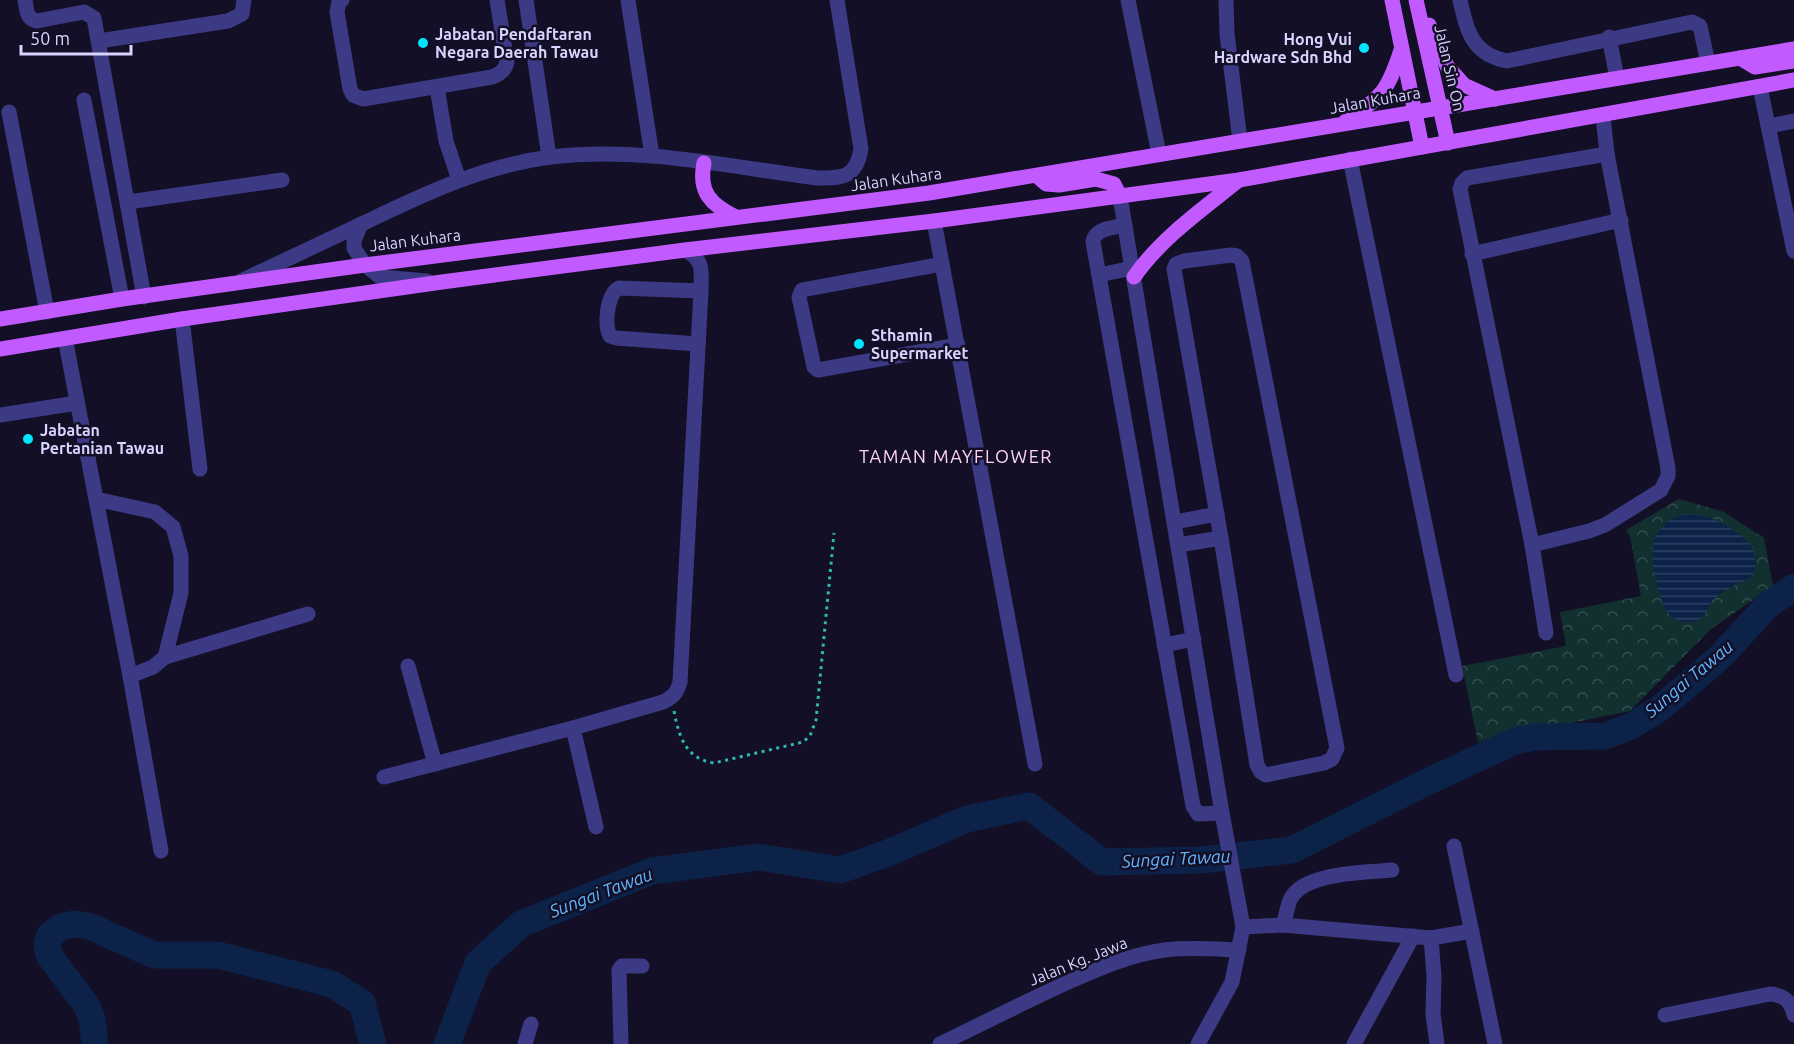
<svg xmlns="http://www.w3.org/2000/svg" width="1794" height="1044" viewBox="0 0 1794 1044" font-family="Ubuntu,sans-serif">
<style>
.park{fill:url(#park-crowns)}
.water{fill:url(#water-rules)}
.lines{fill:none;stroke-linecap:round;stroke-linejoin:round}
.river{stroke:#0c2248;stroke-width:27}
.path{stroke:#2fb8b0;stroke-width:3;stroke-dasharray:3 4.5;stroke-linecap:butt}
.minor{stroke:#3d3a85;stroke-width:15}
.major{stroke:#c25bff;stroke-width:15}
.poi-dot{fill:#00e5ff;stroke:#130f26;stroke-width:2}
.labels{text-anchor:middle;stroke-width:5;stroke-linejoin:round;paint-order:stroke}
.poi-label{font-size:16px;font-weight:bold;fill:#d9d4ff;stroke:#130f26;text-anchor:start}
.street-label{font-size:16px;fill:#d9d4ff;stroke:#130f26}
.neighbourhood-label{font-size:18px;letter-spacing:1.5px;fill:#ffd6f0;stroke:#130f26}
.water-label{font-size:18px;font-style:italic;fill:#62b6ff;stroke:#130f26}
</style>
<defs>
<pattern id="park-crowns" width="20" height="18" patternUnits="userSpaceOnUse" patternTransform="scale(1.5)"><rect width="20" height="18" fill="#12302f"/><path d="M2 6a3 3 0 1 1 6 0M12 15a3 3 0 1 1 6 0" fill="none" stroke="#344d4e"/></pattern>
<pattern id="water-rules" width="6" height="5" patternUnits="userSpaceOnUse" patternTransform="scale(1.5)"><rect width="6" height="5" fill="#0c2248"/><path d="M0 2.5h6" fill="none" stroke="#2f4163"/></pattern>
</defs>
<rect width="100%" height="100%" fill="#130f26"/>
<path class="park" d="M 1679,499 L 1724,512 L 1764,538 L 1773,586 L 1711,629 L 1630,711 L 1478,742 L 1462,666 L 1566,646 L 1560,612 L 1641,596 L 1630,536 L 1626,530 Z"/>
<path class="water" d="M 1685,514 C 1695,515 1707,516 1716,520 C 1726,524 1742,535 1750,544 C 1756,551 1758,571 1750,578 C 1745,581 1738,583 1733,586 C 1725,590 1717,595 1711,602 C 1707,608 1706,617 1698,620 C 1689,625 1676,622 1669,614 C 1662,605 1658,591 1656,580 C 1649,550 1650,524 1685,514 Z"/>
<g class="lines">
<g class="river">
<path d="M 95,1044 L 92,1019 L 87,1006 L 49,955 L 47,945 L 50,935 L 61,927 L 75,924 L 89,926 L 154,955 L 218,955 L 332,984 L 362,1003 L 373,1044"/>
<path d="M 447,1044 L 478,963 L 521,924 L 652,871 L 758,857 L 840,870 L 888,853 L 967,819 L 1029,806 L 1102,862 L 1201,860 L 1292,850 L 1429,781 L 1515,741 L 1534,737 L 1605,736 L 1631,726 L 1659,709 L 1720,657 L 1768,605 L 1794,587"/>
</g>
<path class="path" d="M 674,711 C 679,737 686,759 714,763 L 803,742 L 810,736 L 816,720 L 834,533"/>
<g class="minor">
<path d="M 25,0 C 27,10 26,19 37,21 L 84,12 L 94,18 L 144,297"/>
<path d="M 342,0 L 339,2 L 337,12 L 350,89 L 353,95 L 363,99 L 492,77 C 499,75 506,69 507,62 L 497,0"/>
<path d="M 526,0 L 549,157"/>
<path d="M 628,0 L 652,156"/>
<path d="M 1128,0 L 1159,154"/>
<path d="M 1226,0 L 1227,34 L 1240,141"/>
<path d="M 1460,0 C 1467,31 1472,54 1507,61 L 1692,22 L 1700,26 L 1708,63"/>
<path d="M 1609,37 L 1617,78"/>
<path d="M 99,41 L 228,21 L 242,14 L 244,0"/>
<path d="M 437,87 L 446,141 L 459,180"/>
<path d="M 1760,87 L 1794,251"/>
<path d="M 84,100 L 122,299"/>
<path d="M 9,112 L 47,312"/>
<path d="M 1769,126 L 1794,121"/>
<path d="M 1350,159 L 1456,675"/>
<path d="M 1120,196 L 1222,813 L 1243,927 L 1232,982 L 1198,1044"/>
<path d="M 128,202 L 282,180"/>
<path d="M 934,221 L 1035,764"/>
<path d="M 361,224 L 354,241 L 354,248 L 365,265 L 380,277 L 427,281"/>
<path d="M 1125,225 C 1114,228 1094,228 1093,242 L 1193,806 L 1198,814 L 1222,813"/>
<path d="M 1472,254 L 1621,220"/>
<path d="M 1231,255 L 1237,256 L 1242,261 L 1337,748 L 1332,759 L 1324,763 L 1266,775 L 1261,772 L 1257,765 L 1221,538 L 1174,269 L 1176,264 L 1184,261 Z"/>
<path d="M 942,264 L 802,290 L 799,297 L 814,367 L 818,370 L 958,345"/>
<path d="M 1099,275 L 1132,268"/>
<path d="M 241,281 C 283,261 325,241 368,221 C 426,193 486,165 551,157 C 639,146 730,167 817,178 C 843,178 856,178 861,149 L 837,0"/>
<path d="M 182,319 L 200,469"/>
<path d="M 65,338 L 130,676 L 161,851"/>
<path d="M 698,344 L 616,338 L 610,336 C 604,325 607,294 619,288 L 701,291"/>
<path d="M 0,415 L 77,403"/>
<path d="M 96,499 L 155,512 L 173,527 L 181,556 L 181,593 L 165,657 L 153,667 L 130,676"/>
<path d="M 1175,522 L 1217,514"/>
<path d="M 1178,545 L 1221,538"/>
<path d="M 1532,545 L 1589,531 L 1605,525 L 1661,490 L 1668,476 L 1668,468 L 1607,154 L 1603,116"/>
<path d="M 1546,633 L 1532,545 L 1460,189 L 1462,183 L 1467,178 L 1607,154"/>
<path d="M 1164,645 L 1194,639"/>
<path d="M 165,657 L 308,614"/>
<path d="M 408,666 L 435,764"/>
<path d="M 573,728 L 596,827"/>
<path d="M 384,777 L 573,728 L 663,702 C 673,697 677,693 680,682 L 701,291 C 701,272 705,260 685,250"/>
<path d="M 1454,846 L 1495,1044"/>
<path d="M 1283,925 C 1286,917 1287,906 1291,898 C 1306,872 1365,873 1392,870"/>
<path d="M 1243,927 L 1283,925 L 1431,938 L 1472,931"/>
<path d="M 1431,938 L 1434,976 L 1433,1014 L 1437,1044"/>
<path d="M 1665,1015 L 1770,994 C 1784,995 1791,1001 1794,1015"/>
<path d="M 525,1044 L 531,1024"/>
<path d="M 621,1044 L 619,970 L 622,966 L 642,966"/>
<path d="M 940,1044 C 984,1023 1028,1000 1073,980 C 1102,967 1133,954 1165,950 C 1190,947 1214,949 1239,950"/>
<path d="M 1354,1044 L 1413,936"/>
</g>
<g class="major">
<path d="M 1392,0 L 1422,147"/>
<path d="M 1416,0 L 1448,143"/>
<path d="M 1429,25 L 1447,66 L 1464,85 L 1495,99"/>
<path d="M 1740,58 L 1755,67 L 1794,61"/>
<path d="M 1346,121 C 1382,96 1387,93 1401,50"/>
<path d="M 704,163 C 698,192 711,205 736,217"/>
<path d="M 1037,176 L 1046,184 L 1059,185 L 1096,179 L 1114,184 L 1120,196"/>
<path d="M 1134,277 C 1161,238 1203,209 1239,180"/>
<path d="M 0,319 L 122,299 L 365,265 L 929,193 L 1794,49"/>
<path d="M 0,349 L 182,319 L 442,282 L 685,250 L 934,221 L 1239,180 L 1794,80"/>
</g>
</g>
<g class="poi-dot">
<circle cx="423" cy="43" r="6"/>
<circle cx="1364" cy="48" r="6"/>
<circle cx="859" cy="344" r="6"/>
<circle cx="28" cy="439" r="6"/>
</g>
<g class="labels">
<g class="poi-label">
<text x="435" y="40">Jabatan Pendaftaran<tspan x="435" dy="18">Negara Daerah Tawau</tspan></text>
<text x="1352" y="45" text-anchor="end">Hong Vui<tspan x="1352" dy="18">Hardware Sdn Bhd</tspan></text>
<text x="871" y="341">Sthamin<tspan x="871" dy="18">Supermarket</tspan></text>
<text x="40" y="436">Jabatan<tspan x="40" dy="18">Pertanian Tawau</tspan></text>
</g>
<g class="street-label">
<text transform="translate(1450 68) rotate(77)" y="6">Jalan Sin On</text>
<text transform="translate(1375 100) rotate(-10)" y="6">Jalan Kuhara</text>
<text transform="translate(896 179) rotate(-8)" y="6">Jalan Kuhara</text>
<text transform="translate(415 240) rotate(-7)" y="6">Jalan Kuhara</text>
<text transform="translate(1078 961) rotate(-22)" y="6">Jalan Kg. Jawa</text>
</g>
<g class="neighbourhood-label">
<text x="956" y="463">TAMAN MAYFLOWER</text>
</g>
<g class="water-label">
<text transform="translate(1689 679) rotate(-40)" y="6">Sungai Tawau</text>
<text transform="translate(1176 859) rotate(-3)" y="6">Sungai Tawau</text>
<text transform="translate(601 893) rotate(-21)" y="6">Sungai Tawau</text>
</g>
</g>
<path d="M21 45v9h110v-9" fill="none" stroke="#d9d4ff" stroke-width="3"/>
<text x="30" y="45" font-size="18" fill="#d9d4ff" stroke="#130f26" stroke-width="4.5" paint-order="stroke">50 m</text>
</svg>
